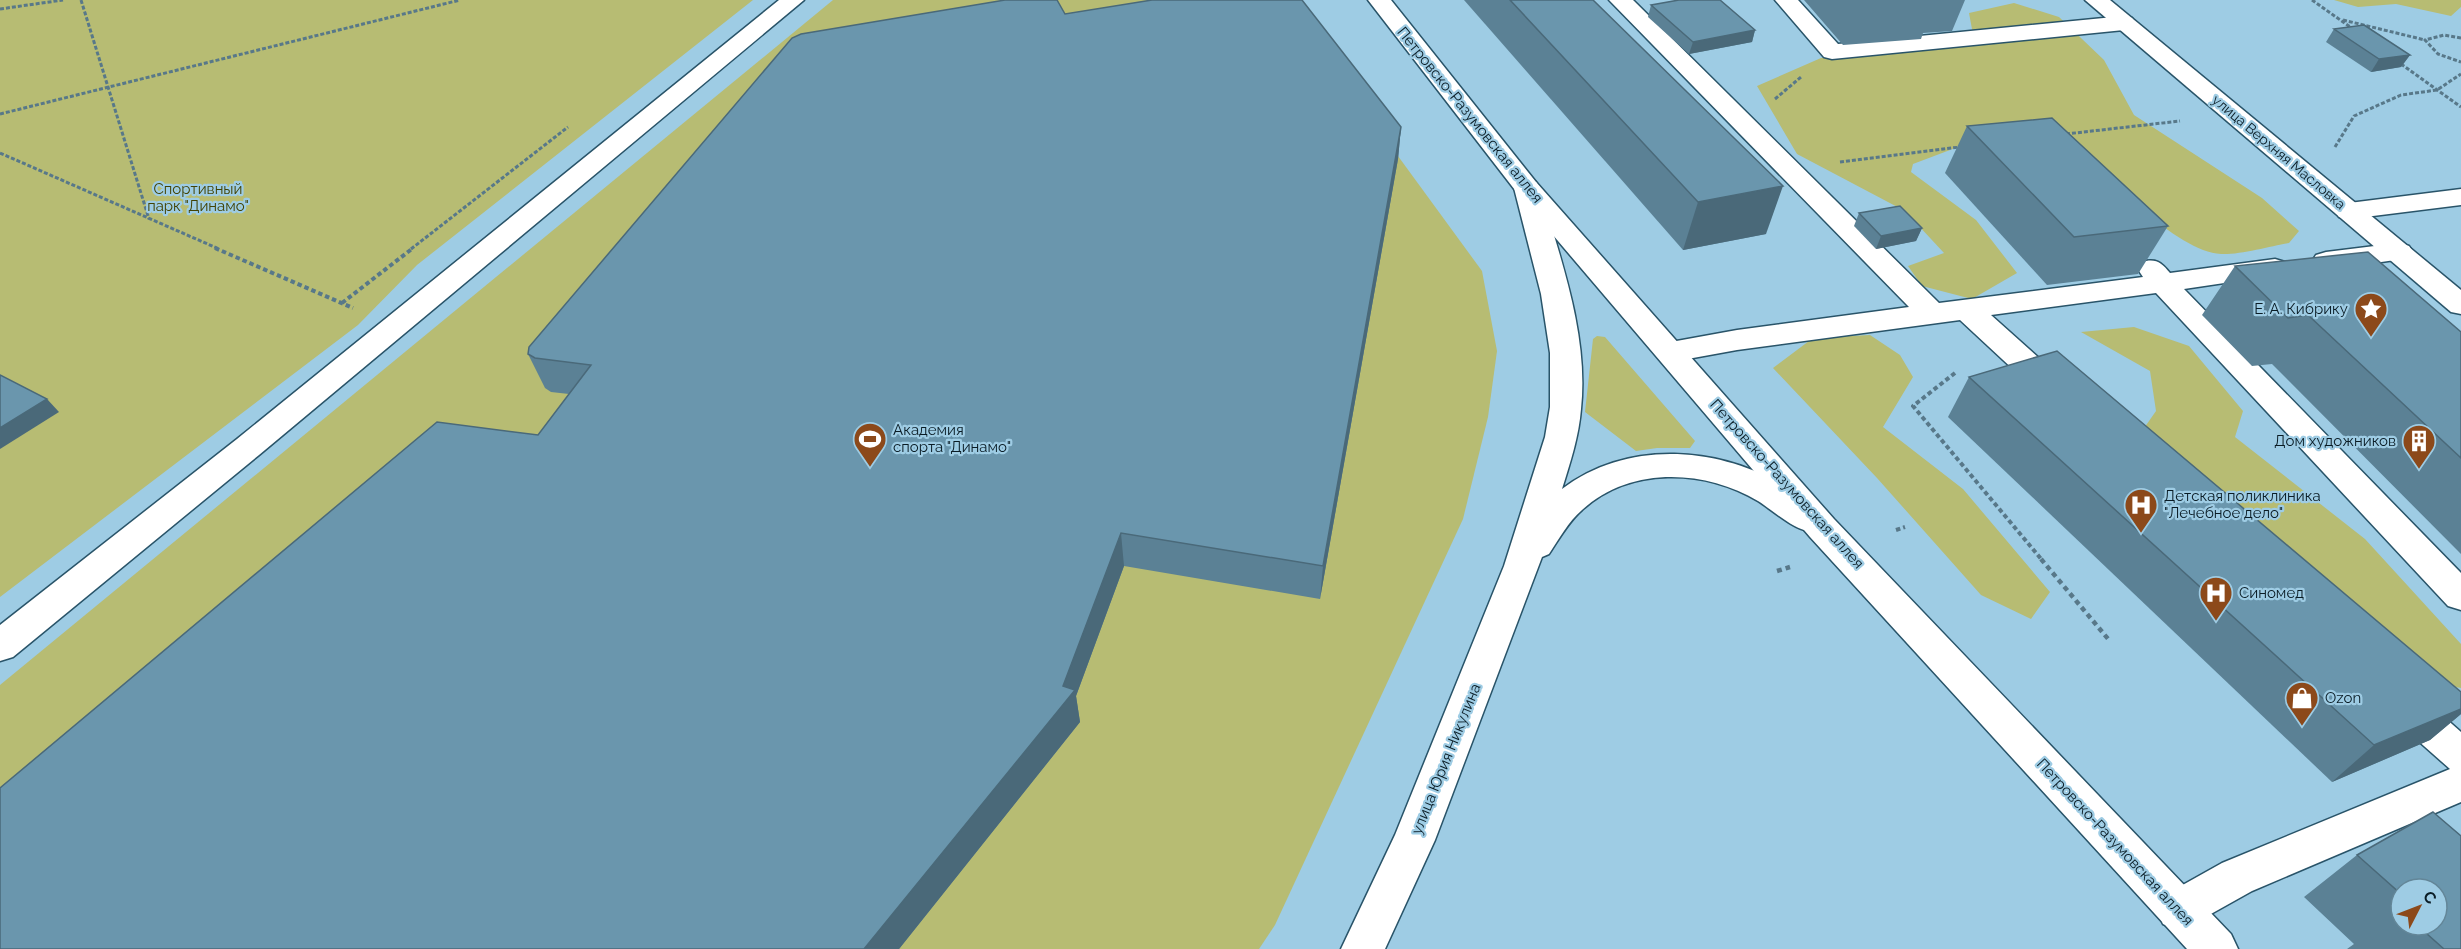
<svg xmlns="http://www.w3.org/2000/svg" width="2461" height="949" viewBox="0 0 2461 949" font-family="Raleway,sans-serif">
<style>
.green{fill:#b7bc73}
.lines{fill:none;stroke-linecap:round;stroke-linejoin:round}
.service-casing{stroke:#295469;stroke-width:3}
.minor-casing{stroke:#295469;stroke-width:3}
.tertiary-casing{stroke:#295469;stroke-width:3}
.path-far2{stroke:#587889;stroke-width:3;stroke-dasharray:4 2;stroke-linecap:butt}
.path-far1{stroke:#587889;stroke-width:4;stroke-dasharray:4.5 3;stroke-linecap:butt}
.path{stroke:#587889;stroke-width:4.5;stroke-dasharray:5 4;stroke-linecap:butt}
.service{fill:#fff;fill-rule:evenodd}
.minor{fill:#fff;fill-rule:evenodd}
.tertiary{fill:#fff;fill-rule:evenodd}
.wall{fill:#5b8195;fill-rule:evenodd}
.shaded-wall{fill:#4a6979}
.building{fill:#6a96ad;stroke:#4a6979;stroke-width:1.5}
.labels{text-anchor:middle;stroke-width:4.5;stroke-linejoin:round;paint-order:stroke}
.far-street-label{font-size:14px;fill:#0a1c25;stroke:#9ecce4}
.street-label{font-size:15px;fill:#0a1c25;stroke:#9ecce4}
.park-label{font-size:15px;fill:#424304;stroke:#9ecce4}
.poi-label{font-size:15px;fill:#0a1c25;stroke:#9ecce4;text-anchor:start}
</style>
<rect width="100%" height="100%" fill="#9ecce4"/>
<g class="green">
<path d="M 0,0 L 753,0 L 417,265 L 358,325 L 0,597 Z"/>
<path d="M 833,0 L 1284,0 L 1482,271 L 1497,351 L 1488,417 L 1463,519 L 1275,925 L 1259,949 L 0,949 L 0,685 Z"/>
<path d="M 2334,0 L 2461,0 L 2461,7 L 2451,16 L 2396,4 L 2358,7 Z"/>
<path d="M 2014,3 L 2059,17 L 2104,60 L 2134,115 L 2262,198 L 2299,231 L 2289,243 C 2271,246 2239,255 2221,254 C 2177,252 2104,174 2070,144 L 1958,147 L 1913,164 L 1911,172 L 1976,220 L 2017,273 L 1972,299 L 1922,286 L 1908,266 L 1944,253 L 1905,211 L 1797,154 L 1757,86 L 1821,58 L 1974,40 L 1969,13 Z"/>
<path d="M 2134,327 L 2189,346 L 2243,411 L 2235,437 L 2365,539 L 2461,644 L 2461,688 L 2407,679 L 2135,441 L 2156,411 L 2150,371 L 2081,332 Z"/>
<path d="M 1870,335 L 1900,355 L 1913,377 L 1883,427 L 1963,489 L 2050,592 L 2031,619 L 1981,595 L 1877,478 L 1773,368 L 1813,338 Z"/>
<path d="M 1597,336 L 1605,337 L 1695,441 L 1690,448 L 1657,448 L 1636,451 L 1585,412 L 1593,339 Z"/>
</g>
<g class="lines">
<g class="service-casing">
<g id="service">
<path d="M 779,0 L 804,0 L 259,455 L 13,657 L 0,661 L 0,625 L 237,439 Z"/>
<path d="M 1609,0 L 1633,0 L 1939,303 L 2143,277 L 2137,268 L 2141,262 C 2156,258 2161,262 2170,273 L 2275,259 L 2285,262 L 2289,268 L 2285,274 L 2184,289 L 2461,573 L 2461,610 L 2448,606 L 2156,293 L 1991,315 L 2067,383 L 2072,391 L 2067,399 L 2056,402 L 2045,399 L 1960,320 L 1737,350 L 1671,362 L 1660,359 L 1656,352 L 1660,345 L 1671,342 L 1737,330 L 1909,307 Z"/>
<path d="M 1775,0 L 1798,0 L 1838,44 L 2124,16 L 2132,18 L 2135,23 L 2132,28 L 2124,30 L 1832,59 L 1824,57 Z"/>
<path d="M 2399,243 L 2409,246 L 2413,252 L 2409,258 L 2326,270 L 2316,267 L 2312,261 L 2316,255 L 2326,252 Z"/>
<path d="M 2404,689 L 2418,694 L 2461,732 L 2461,802 L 2252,891 L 2193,924 L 2178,930 L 2163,924 L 2157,910 L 2163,896 L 2222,863 L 2450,769 L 2390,716 L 2385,705 L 2390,694 Z"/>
</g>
</g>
<g class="minor-casing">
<g id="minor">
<path d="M 1527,180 L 1536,182 L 1540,188 C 1560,258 1589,335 1581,409 C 1579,436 1570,463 1562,489 C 1628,439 1720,446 1788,488 C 1802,496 1819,504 1827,519 L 1822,528 C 1818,529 1813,532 1809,531 C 1794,530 1771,509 1758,501 C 1704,469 1630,466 1582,510 C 1568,522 1559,539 1549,554 L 1542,557 L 1435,840 L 1385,949 L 1341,949 L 1395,835 L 1504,566 L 1545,437 L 1550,407 L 1550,353 L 1541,294 L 1514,188 L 1518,182 Z"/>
<path d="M 2461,189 L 2461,205 L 2349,219 L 2339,217 L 2335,211 L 2339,205 L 2349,203 Z"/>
</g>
</g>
<g class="tertiary-casing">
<g id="tertiary">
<path d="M 1368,0 L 1391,0 L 1536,182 L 1834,519 L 2231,934 L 2238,949 L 2187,949 L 1810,537 L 1518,194 Z"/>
<path d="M 2085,0 L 2110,0 L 2461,290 L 2461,314 L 2451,312 Z"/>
</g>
</g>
<g class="path-far2">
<path d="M 81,0 L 149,219"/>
<path d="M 2312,0 L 2353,29"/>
<path d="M 0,9 L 63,0"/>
<path d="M 2343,20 L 2425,40"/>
<path d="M 2461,38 L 2444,35 L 2425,40 L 2438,54 L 2461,62"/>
<path d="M 2401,64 L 2461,107"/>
<path d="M 1775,99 L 1801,77"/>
<path d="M 0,114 L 460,0"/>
<path d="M 2066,134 L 2180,121"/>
<path d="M 2335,147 L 2354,116 L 2401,95 L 2437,90 L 2461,74"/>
<path d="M 0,153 L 219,249"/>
<path d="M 1840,162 L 1960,147"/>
<path d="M 411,249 L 568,127"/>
</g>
<g class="path-far1">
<path d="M 215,248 L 353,308"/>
<path d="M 342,303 L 413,248"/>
<path d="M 1955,373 L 1913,406 L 2042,560"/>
<path d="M 1896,530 L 1905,527"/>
</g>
<g class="path">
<path d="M 2041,559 L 2109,640"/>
<path d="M 1777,571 L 1790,567"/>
</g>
<use href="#service" class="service"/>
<use href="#minor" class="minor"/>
<use href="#tertiary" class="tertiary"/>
</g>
<g class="wall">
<path d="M 1464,0 L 1593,0 L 1766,234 L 1683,250 Z"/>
<path d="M 1804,0 L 1965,0 L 1952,31 L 1923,33 L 1921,39 L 1843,45 Z"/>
<path d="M 1651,5 L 1755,30 L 1752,42 L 1689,54 L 1648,17 Z"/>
<path d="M 1065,14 L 1401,127 L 1398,159 L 1320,599 L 1124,566 L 1076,696 L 1080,722 L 899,949 L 0,949 L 538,435 L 569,394 L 551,392 L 545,388 L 528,354 Z"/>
<path d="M 2334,29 L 2410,55 L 2401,67 L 2371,72 L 2326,42 Z"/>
<path d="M 1967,126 L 2168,226 L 2138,274 L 2047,285 L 1945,173 Z"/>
<path d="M 1859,213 L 1922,228 L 1916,241 L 1876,249 L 1854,226 Z"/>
<path d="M 2235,266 L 2461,332 L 2461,554 L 2272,364 L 2252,366 L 2202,315 Z"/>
<path d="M 1969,377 L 2461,692 L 2461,714 L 2430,740 L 2332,782 L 1948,417 Z"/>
<path d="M 2433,812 L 2461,836 L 2461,949 L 2347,949 L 2354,944 L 2304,897 L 2357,855 ZM 2401,889 L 2437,889 L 2437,925 L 2401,925 Z"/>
</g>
<g class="shaded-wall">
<path d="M 1755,30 L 1752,42 L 1689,54 L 1693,42 Z"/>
<path d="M 2410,55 L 2401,67 L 2371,72 L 2379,59 Z"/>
<path d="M 1401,127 L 1398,159 L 1320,599 L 1323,566 Z"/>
<path d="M 1783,186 L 1766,234 L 1683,250 L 1698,202 Z"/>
<path d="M 1922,228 L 1916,241 L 1876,249 L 1881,236 Z"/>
<path d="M 47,399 L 59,412 L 0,449 L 0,428 Z"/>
<path d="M 1121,533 L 1124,566 L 1076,696 L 1080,722 L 899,949 L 864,949 L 1063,686 Z"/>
<path d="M 2461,709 L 2461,714 L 2430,740 L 2332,782 L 2374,745 Z"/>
</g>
<g class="building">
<path d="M 1005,0 L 1057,0 L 1065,14 L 1152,0 L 1302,0 L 1401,127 L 1323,566 L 1121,533 L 1063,686 L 1075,690 L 864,949 L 0,949 L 0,788 L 437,422 L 538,435 L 591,365 L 535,358 L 528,354 L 529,347 L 792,38 L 801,34 Z"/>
<path d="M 1510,0 L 1593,0 L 1783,186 L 1698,202 Z"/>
<path d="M 1679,0 L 1720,0 L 1755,30 L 1693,42 L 1651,5 Z"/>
<path d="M 2364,25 L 2410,55 L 2379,59 L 2334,29 Z"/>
<path d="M 2052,118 L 2168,226 L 2074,237 L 1967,126 Z"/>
<path d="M 1900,206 L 1922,228 L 1881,236 L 1859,213 Z"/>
<path d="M 2368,252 L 2461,332 L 2461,458 L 2308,315 L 2288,318 L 2235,266 Z"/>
<path d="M 2057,351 L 2461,692 L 2461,709 L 2374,745 L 1969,377 Z"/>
<path d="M 0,375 L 47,399 L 0,428 Z"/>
<path d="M 2433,812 L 2461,836 L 2461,949 L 2444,949 L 2417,925 L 2437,925 L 2437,889 L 2401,889 L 2401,894 L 2357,855 Z"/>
</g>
<defs>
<g id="sight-pin" transform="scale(1.725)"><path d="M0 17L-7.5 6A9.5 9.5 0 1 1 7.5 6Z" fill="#8c491a" stroke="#9ecce4"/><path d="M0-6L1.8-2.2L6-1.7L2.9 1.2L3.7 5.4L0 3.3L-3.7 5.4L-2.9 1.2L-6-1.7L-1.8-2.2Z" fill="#fff"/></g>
<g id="stadium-pin" transform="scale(1.725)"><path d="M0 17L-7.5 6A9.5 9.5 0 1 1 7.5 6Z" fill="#8c491a" stroke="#9ecce4"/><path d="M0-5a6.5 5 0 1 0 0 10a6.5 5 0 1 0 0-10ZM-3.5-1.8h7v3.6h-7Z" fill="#fff"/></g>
<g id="building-pin" transform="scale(1.725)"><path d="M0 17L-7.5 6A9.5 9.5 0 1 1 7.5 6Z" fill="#8c491a" stroke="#9ecce4"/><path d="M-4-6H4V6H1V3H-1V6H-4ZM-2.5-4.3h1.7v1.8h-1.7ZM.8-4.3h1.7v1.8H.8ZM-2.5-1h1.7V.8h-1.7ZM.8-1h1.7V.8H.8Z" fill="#fff"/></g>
<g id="hospital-pin" transform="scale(1.725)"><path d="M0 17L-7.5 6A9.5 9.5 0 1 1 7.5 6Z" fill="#8c491a" stroke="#9ecce4"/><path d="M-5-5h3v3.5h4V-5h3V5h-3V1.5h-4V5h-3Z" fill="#fff"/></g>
<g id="shop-pin" transform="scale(1.725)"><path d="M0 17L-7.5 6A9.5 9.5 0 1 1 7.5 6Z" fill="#8c491a" stroke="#9ecce4"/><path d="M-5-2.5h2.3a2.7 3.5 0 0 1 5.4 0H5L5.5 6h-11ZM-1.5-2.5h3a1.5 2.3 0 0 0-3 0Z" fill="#fff"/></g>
</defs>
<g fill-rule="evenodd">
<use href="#sight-pin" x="2371" y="309"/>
<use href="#stadium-pin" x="870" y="439"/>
<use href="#building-pin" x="2419" y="441"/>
<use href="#hospital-pin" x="2141" y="505"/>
<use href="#hospital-pin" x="2216" y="593"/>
<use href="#shop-pin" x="2302" y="698"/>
</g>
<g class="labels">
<g class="far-street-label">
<text transform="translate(2279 152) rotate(40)" y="5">улица Верхняя Масловка</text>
</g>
<g class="street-label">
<text transform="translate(1470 115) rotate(51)" y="5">Петровско-Разумовская аллея</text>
<text transform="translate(1787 484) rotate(48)" y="5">Петровско-Разумовская аллея</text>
<text transform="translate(1446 759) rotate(-68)" y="5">улица Юрия Никулина</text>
<text transform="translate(2115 842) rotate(47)" y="5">Петровско-Разумовская аллея</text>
</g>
<g class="park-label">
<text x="198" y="194">Спортивный<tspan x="198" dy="17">парк "Динамо"</tspan></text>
</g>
<g class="poi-label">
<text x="2348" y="314" text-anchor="end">Е. А. Кибрику</text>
<text x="893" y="435">Академия<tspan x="893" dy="17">спорта "Динамо"</tspan></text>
<text x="2396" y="446" text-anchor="end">Дом художников</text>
<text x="2164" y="501">Детская поликлиника<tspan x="2164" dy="17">"Лечебное дело"</tspan></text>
<text x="2239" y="598">Синомед</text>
<text x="2325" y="703">Ozon</text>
</g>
</g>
<g transform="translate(2419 907) rotate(48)"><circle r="28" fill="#9ecce4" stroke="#638698" stroke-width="1.5"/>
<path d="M0-4.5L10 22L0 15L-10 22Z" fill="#8c491a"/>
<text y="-9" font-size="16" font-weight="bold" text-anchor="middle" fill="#0a1c25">С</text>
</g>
</svg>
